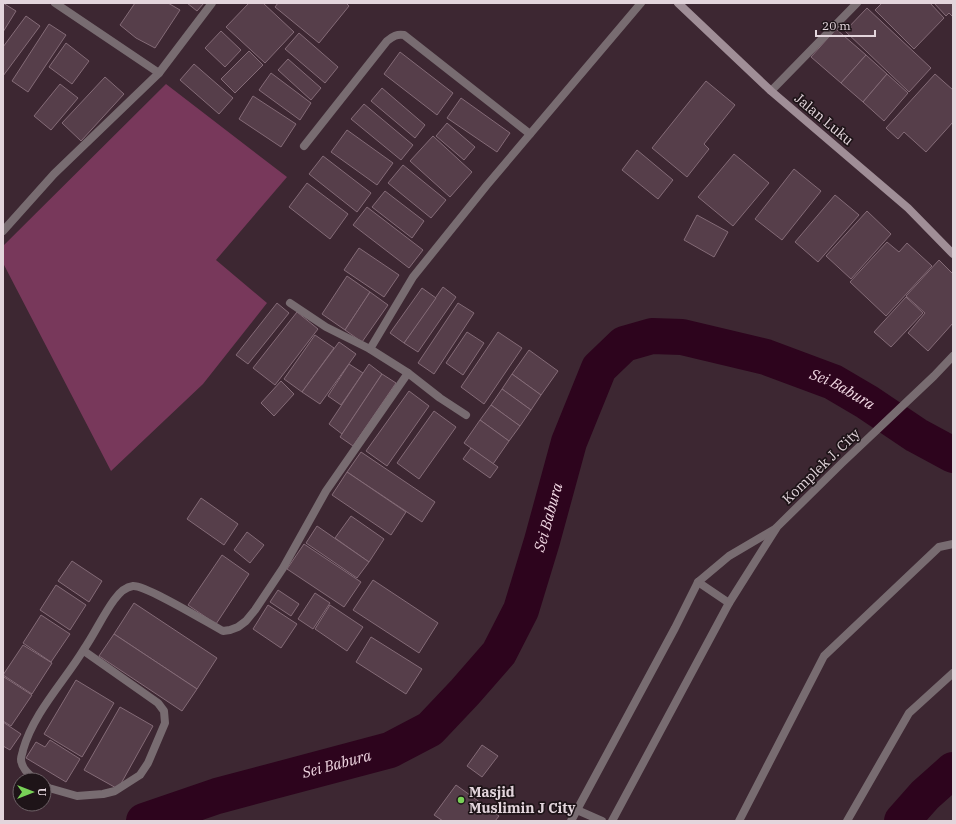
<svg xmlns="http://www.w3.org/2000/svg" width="956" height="824" viewBox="0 0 956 824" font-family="'IBM Plex Serif',serif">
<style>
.green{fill:#78385b}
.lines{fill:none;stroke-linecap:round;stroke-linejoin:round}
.river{stroke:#2d041d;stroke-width:36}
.building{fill:#563e4a;stroke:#846b77}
.minor{stroke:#786c71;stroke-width:8}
.secondary{stroke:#a08e97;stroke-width:8}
.poi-dot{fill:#79d158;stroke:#1e1418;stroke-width:1.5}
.labels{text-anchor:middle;stroke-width:3.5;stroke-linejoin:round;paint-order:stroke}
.street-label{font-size:14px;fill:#e3d5dc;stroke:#1e1418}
.poi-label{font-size:14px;font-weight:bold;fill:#e3d5dc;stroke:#1e1418;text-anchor:start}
.water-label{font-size:15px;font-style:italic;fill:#f3dae5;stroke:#1e1418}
</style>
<rect width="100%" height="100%" fill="#3d2732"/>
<path class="green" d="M 166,84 L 287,177 L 216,260 L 267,303 L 203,384 L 111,471 L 3,263 L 3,246 Z"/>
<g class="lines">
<g class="river">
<path id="s1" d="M 144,821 L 217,796 L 390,750 L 430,729 L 465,692 L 499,653 L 521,610 L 542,541 L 569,442 L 599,368 L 624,344 L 652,336 L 682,337 L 766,357 L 833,382 L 867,402 L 916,435 L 953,455"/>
<path d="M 902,821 L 925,795 L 953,770"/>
</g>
</g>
<g class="building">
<path d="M 3,3 L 16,11 L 3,32 Z"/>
<path d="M 135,3 L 168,3 L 180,10 L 155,48 L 136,38 L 120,25 Z"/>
<path d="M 187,3 L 204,3 L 197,11 Z"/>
<path d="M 249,3 L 263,3 L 294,32 L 265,63 L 226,27 Z"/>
<path d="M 278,3 L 346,3 L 349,6 L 319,43 L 275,7 Z"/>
<path d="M 882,3 L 930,3 L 944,18 L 914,49 L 875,10 Z"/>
<path d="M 934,3 L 953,3 L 953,17 L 949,13 L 946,16 Z"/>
<path d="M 867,8 L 931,68 L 909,92 L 845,31 Z"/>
<path d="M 26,16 L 40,26 L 3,76 L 3,47 Z"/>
<path d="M 49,24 L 66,35 L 28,92 L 12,81 Z"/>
<path d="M 836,29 L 866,55 L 841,83 L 811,57 Z"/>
<path d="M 221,31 L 241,50 L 225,67 L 205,48 Z"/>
<path d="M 299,33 L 338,67 L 325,83 L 285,49 Z"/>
<path d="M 66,43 L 89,61 L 72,84 L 49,67 Z"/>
<path d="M 249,51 L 263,65 L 235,93 L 221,79 Z"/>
<path d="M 400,52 L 453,93 L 437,115 L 384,74 Z"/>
<path d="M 866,55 L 887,74 L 863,102 L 841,83 Z"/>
<path d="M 288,59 L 321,88 L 311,100 L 278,70 Z"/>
<path d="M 194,64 L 233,98 L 219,114 L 180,80 Z"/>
<path d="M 271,73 L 311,103 L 300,120 L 259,90 Z"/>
<path d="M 887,74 L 908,93 L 884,121 L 863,102 Z"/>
<path d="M 935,74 L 953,90 L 953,122 L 926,152 L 904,132 L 898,139 L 886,128 Z"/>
<path d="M 105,77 L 124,94 L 81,141 L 62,123 Z"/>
<path d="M 706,81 L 735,105 L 704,144 L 709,149 L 687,177 L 652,148 Z"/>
<path d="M 60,84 L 78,98 L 51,130 L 34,116 Z"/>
<path d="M 382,88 L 425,125 L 415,138 L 371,101 Z"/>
<path d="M 253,96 L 296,124 L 281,147 L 239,119 Z"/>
<path d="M 461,98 L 510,133 L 497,152 L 447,118 Z"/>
<path d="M 364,104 L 413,145 L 401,160 L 351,119 Z"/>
<path d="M 447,123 L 475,147 L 464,160 L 436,136 Z"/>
<path d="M 347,130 L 393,163 L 377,185 L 331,152 Z"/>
<path d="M 433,136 L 472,172 L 450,197 L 410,161 Z"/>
<path d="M 637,150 L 673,180 L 658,199 L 622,170 Z"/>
<path d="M 734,154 L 769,183 L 733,226 L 698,197 Z"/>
<path d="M 323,156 L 371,193 L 357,212 L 309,174 Z"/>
<path d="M 403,165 L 446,200 L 431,218 L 388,183 Z"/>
<path d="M 794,169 L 821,191 L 782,240 L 755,219 Z"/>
<path d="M 307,183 L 348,214 L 330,239 L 289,207 Z"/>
<path d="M 385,191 L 424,221 L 412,238 L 372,207 Z"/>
<path d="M 835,195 L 859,215 L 818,262 L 795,242 Z"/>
<path d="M 367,207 L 423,250 L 409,268 L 353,225 Z"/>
<path d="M 867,211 L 891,234 L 851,279 L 826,256 Z"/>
<path d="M 697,215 L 728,232 L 714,257 L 684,240 Z"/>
<path d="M 887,242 L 899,252 L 907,243 L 932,266 L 886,316 L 850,282 Z"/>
<path d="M 359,248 L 399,275 L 384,297 L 344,270 Z"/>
<path d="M 939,260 L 953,274 L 953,323 L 928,351 L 908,333 L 925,313 L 906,296 Z"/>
<path d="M 347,276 L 370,292 L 345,330 L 322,314 Z"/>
<path d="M 443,287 L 456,297 L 418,352 L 404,343 Z"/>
<path d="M 422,288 L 436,298 L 404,343 L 390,333 Z"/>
<path d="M 370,292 L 388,305 L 362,342 L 345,330 Z"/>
<path d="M 906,297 L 923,313 L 891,347 L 874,332 Z"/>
<path d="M 277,303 L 289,313 L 248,364 L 236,355 Z"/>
<path d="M 458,303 L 474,313 L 434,374 L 418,363 Z"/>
<path d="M 297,312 L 318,329 L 275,385 L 253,368 Z"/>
<path d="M 467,332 L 484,343 L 463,375 L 446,363 Z"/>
<path d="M 498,332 L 522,348 L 484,404 L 461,387 Z"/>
<path d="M 315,335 L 334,348 L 302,392 L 284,379 Z"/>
<path d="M 339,342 L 356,354 L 320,404 L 302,392 Z"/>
<path d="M 529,350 L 558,371 L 541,395 L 512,374 Z"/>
<path d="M 349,364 L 363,373 L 341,405 L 328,396 Z"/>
<path d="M 369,364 L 382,374 L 342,434 L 329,424 Z"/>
<path d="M 382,374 L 396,383 L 353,446 L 340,437 Z"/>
<path d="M 512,374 L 541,395 L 531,410 L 502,389 Z"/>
<path d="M 281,381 L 294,394 L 274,416 L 261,403 Z"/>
<path d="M 502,389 L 531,410 L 520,426 L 491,405 Z"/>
<path d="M 409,391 L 429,406 L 387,466 L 366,451 Z"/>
<path d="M 491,405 L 520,426 L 509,441 L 480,420 Z"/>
<path d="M 434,411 L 456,427 L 419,479 L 397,463 Z"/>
<path d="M 480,420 L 509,441 L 493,464 L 464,443 Z"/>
<path d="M 471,448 L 498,467 L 490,478 L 463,459 Z"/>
<path d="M 361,452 L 435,502 L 422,522 L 347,472 Z"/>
<path d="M 347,472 L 406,512 L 391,535 L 332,495 Z"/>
<path d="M 201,498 L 238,524 L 224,545 L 187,519 Z"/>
<path d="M 351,516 L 384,539 L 369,562 L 335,538 Z"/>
<path d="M 317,526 L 369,562 L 357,578 L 306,543 Z"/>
<path d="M 247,532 L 264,545 L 250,563 L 234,550 Z"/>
<path d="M 304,544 L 361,582 L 344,607 L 287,569 Z"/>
<path d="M 222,555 L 249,574 L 216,624 L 188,605 Z"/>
<path d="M 72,561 L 102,581 L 89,602 L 58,581 Z"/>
<path d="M 373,580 L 438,623 L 419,653 L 353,610 Z"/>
<path d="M 56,585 L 86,605 L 70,630 L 40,610 Z"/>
<path d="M 278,590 L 299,604 L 291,616 L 270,602 Z"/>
<path d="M 315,593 L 330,603 L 313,629 L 298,619 Z"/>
<path d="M 134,603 L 217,658 L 197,689 L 114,634 Z"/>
<path d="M 268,605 L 297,624 L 281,648 L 253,629 Z"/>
<path d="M 330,605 L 363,627 L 347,651 L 315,629 Z"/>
<path d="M 41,615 L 70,634 L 51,662 L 23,643 Z"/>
<path d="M 114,634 L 197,689 L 182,711 L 99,656 Z"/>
<path d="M 371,637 L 422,669 L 406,694 L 356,662 Z"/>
<path d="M 23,645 L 52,663 L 32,694 L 3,675 Z"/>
<path d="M 4,677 L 32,695 L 11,726 L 3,721 L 3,678 Z"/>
<path d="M 76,680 L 114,703 L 82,757 L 44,734 Z"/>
<path d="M 120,707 L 153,726 L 118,789 L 84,770 Z"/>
<path d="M 3,722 L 21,734 L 10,750 L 3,746 Z"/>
<path d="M 50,740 L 80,759 L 66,782 L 26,758 L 36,742 L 45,747 Z"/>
<path d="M 482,745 L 498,756 L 482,777 L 467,766 Z"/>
<path d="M 456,785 L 499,816 L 495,821 L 443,821 L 434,815 Z"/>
</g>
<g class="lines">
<g class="minor">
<path d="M 55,3 L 159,73"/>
<path d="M 771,91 L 857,3"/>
<path d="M 304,146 L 387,41 C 393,36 397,34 404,35 L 530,134"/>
<path d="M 3,231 L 54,174 L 159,73 L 212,3"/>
<path d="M 290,303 L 326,327 L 370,349"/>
<path d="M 408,373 L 440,398 L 466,415"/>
<path d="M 698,582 L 729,603"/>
<path d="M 36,780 C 29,775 21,768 21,759 C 21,756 23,752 23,750 C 34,712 64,682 84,649 C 95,633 103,615 114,600 C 119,593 125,587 133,586 C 146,585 208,623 223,631 L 230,630 L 238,627 L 246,621 L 255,610 L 283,568 L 326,491 L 408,373 L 370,349 L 413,277 L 487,185 L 641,3"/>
<path d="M 44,785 L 49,788 L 77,796 L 103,794 L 115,791 L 140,775 L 148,763 L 165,723 L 164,711 L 158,703 L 84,651"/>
<path d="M 577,810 L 602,821"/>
<path d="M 571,821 L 675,628 L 698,582 L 729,556 L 775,529"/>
<path d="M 612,821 L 729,603 L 777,527 L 842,463 L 934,376 L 953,356"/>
<path d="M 739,821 L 824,656 L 939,547 L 953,544"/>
<path d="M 847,821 L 909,713 L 953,673"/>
</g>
<path class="secondary" d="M 678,3 L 771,91 L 908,208 L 953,254"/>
</g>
<circle class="poi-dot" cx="461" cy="800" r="4"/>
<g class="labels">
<g class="street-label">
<text transform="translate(824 119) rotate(40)" y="5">Jalan Luku</text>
<text transform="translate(821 466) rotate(-44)" y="5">Komplek J. City</text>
</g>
<g class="poi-label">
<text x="469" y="797">Masjid<tspan x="469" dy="16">Muslimin J City</tspan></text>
</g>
<g class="water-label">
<text dy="5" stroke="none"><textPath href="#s1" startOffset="970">Sei Babura</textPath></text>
<text dy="5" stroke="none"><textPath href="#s1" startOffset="549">Sei Babura</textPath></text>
<text dy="5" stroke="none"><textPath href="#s1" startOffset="201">Sei Babura</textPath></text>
</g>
</g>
<rect width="956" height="824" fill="none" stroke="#e3d5dc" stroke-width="8"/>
<g transform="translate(32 792) rotate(90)"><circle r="19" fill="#1e1418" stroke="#6d6166"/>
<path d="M0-3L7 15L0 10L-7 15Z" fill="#79d158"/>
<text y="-6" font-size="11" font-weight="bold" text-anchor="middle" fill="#e3d5dc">U</text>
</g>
<path d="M816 30v6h59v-6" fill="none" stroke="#e3d5dc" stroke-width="2"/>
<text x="822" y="30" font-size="12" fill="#e3d5dc" stroke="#1e1418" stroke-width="3" paint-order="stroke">20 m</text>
</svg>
